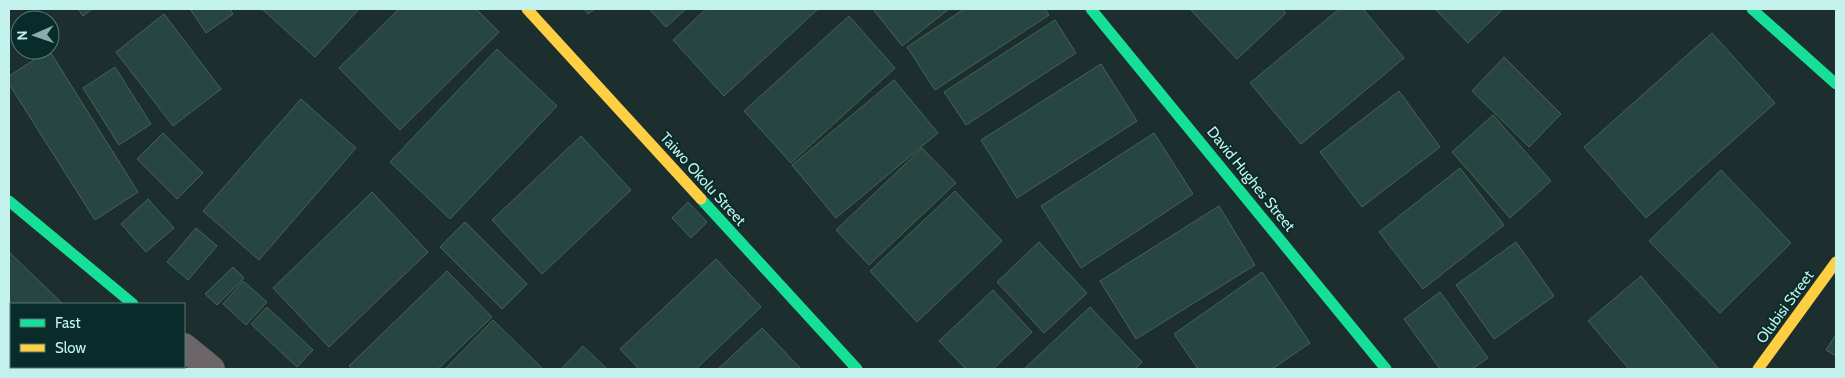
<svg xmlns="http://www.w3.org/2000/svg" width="1845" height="378" viewBox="0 0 1845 378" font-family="Cabin,sans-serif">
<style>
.building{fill:#284641;stroke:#48615b}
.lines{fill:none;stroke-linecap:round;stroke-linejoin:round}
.street{stroke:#6c6668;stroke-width:28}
.fast{stroke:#16e098;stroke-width:11}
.slow{stroke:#ffcf43;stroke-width:11}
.labels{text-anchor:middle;stroke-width:4;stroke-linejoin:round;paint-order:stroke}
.street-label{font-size:15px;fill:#c3f2ed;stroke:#092b29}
</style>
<rect width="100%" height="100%" fill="#1c2e2d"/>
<g class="building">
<path d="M 78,9 L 92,9 L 83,16 Z"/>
<path d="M 190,9 L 230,9 L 233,14 L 206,33 Z"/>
<path d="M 262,9 L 359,9 L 315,57 Z"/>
<path d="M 399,9 L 476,9 L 499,32 L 400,130 L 339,68 Z"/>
<path d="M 584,9 L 595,9 L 588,14 Z"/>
<path d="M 649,9 L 686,9 L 666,27 Z"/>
<path d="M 706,9 L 818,9 L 724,96 L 673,40 Z"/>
<path d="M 873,9 L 949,9 L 902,46 Z"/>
<path d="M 964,9 L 1045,9 L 1049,15 L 935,90 L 907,47 Z"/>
<path d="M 1190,9 L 1282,9 L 1286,13 L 1237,59 Z"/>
<path d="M 1339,9 L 1363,9 L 1404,58 L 1301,144 L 1250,83 Z"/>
<path d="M 1435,9 L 1503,9 L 1468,43 Z"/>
<path d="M 164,14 L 221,89 L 173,126 L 116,52 Z"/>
<path d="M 849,16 L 895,68 L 791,163 L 744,111 Z"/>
<path d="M 1055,20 L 1076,53 L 966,125 L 944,92 Z"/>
<path d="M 1712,33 L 1775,103 L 1646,218 L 1584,147 Z"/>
<path d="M 497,49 L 557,106 L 450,219 L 390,162 Z"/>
<path d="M 49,50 L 138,192 L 95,220 L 9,84 L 9,76 Z"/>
<path d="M 1504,57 L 1561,114 L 1529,147 L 1472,91 Z"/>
<path d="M 1101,64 L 1137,121 L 1017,198 L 981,140 Z"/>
<path d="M 115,67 L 151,124 L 119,145 L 83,88 Z"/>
<path d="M 894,80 L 938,133 L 836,218 L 792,165 Z"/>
<path d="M 1399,91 L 1440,147 L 1362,207 L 1320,152 Z"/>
<path d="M 301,99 L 356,148 L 259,260 L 203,211 Z"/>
<path d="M 1493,115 L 1551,181 L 1510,218 L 1452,152 Z"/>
<path d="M 163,133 L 203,173 L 177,199 L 137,159 Z"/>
<path d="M 1154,133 L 1193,194 L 1081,268 L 1041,206 Z"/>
<path d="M 581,136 L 631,190 L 542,274 L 492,220 Z"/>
<path d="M 922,148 L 956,183 L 869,265 L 836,230 Z"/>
<path d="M 1460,168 L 1504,225 L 1423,289 L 1379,232 Z"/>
<path d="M 1721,170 L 1791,243 L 1720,313 L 1649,241 Z"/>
<path d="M 955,191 L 1002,241 L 917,322 L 870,271 Z"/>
<path d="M 372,192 L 428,252 L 329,347 L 273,288 Z"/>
<path d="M 148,199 L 174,228 L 146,252 L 121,224 Z"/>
<path d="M 688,202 L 707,222 L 691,238 L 672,218 Z"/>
<path d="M 1219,206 L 1255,265 L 1136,339 L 1100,281 Z"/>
<path d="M 465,222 L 527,284 L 502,309 L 440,247 Z"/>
<path d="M 196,228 L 217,246 L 188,280 L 167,262 Z"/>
<path d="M 1039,242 L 1087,293 L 1044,333 L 997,282 Z"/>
<path d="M 1516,242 L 1554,296 L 1494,339 L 1456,285 Z"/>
<path d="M 9,252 L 63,304 L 11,304 L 11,360 L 9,362 Z"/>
<path d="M 716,259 L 761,307 L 696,369 L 639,369 L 620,349 Z"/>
<path d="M 233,267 L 244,278 L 217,305 L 205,294 Z"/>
<path d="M 447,271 L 492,317 L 438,369 L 352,369 L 349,366 Z"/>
<path d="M 1262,272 L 1310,343 L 1272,369 L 1198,369 L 1174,334 Z"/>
<path d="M 1641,276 L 1718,368 L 1717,369 L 1629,369 L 1588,321 Z"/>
<path d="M 243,281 L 267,302 L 246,325 L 223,304 Z"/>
<path d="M 993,290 L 1032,332 L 993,369 L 966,369 L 939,341 Z"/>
<path d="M 1440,292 L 1488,358 L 1472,369 L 1440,369 L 1404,319 Z"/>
<path d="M 267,307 L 313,350 L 297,367 L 251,324 Z"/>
<path d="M 1090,307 L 1142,362 L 1135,369 L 1024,369 Z"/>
<path d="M 493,320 L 543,369 L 445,369 Z"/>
<path d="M 762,328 L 801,369 L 718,369 Z"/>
<path d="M 1836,334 L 1836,356 L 1826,350 Z"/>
<path d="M 583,346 L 607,369 L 561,369 Z"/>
<path d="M 11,365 L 11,367 L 43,367 L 40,369 L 10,369 L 9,368 Z"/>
<path d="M 130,367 L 170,367 L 167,369 L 133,369 Z"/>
</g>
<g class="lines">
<path class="street" d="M 184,347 L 211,369"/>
<g class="fast">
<path d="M 1091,9 L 1386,369"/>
<path d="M 1752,9 L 1836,84"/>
<path d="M 701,199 L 857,369"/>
<path d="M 9,201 L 133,304"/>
</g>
<g class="slow">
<path d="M 527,9 L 701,199"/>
<path d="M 1758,369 L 1836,262"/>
</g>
</g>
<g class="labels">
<g class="street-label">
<text transform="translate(703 179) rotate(48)" y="5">Taiwo Okolu Street</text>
<text transform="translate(1251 179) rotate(51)" y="5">David Hughes Street</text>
<text transform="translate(1785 307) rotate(-54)" y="5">Olubisi Street</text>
</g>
</g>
<rect width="1845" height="378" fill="none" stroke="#c3f2ed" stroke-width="20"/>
<rect x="10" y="303" width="175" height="65" fill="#092b29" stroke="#537b77"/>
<rect x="20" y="319" width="25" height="8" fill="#16e098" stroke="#537b77"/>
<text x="55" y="328" font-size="15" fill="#c3f2ed">Fast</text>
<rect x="20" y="344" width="25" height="8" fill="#ffcf43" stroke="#537b77"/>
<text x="55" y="353" font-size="15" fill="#c3f2ed">Slow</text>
<g transform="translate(35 35) rotate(268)"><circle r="24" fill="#092b29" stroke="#537b77"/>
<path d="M0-4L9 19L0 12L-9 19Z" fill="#89adaa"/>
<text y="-8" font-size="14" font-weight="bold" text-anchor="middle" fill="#c3f2ed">N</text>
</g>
</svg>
